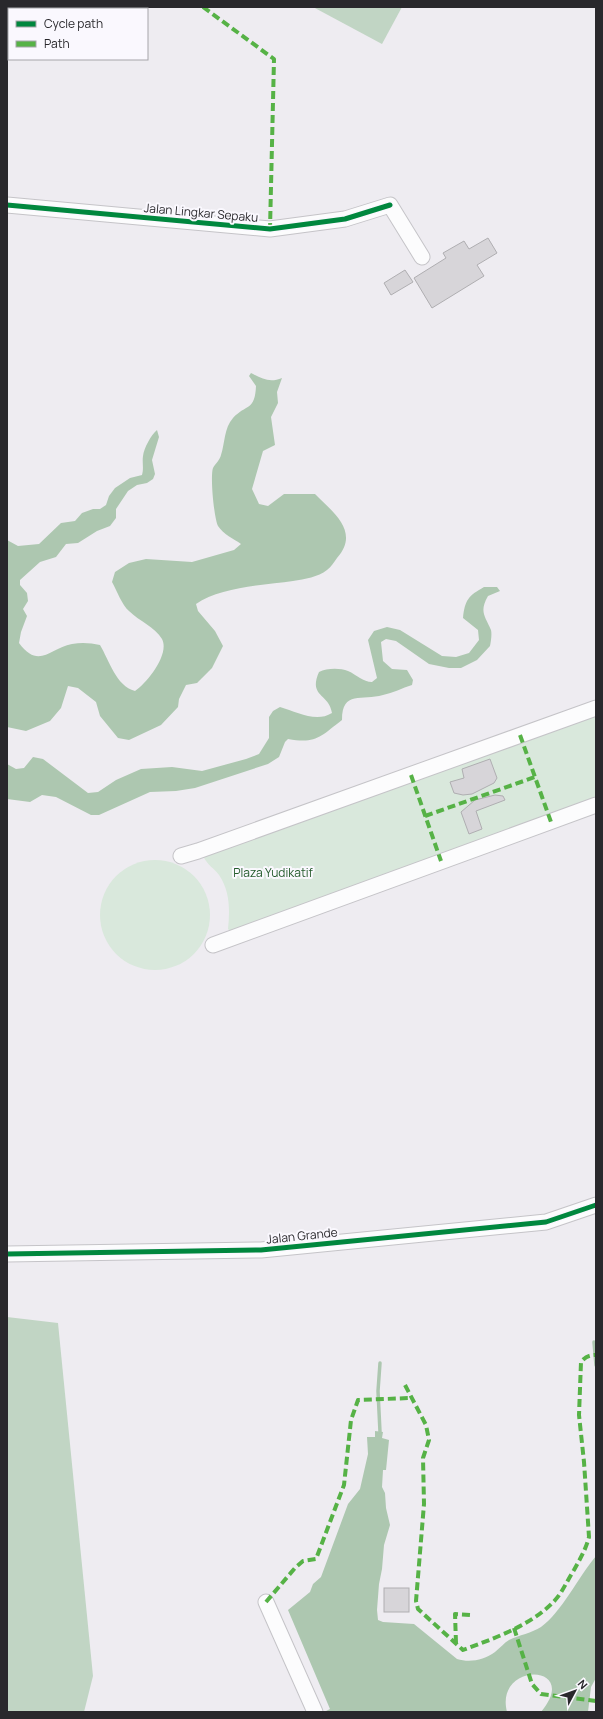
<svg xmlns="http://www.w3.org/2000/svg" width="603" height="1719" viewBox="0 0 603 1719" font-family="Manrope,sans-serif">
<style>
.green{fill:#d9e8dc}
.forest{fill:#c1d5c4}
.water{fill:#adc7b0}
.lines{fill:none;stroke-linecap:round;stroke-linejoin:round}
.stream{stroke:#adc7b0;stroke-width:3.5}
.building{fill:#d7d5d9;stroke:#afaeb1}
.minor-casing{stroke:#c5c4c8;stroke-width:17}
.minor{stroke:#fcfcfd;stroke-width:15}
.quiet{stroke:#56b246;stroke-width:4;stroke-dasharray:8 4;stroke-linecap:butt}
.cycleway-casing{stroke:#faf8fe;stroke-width:8}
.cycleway{stroke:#00873e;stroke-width:5}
.labels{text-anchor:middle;stroke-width:4;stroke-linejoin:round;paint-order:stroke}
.street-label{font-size:12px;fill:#29282c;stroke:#faf8fe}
.park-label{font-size:12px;fill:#245b2c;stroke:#faf8fe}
</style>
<rect width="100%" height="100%" fill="#eeecf1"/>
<g class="green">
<path d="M 596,715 L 596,798 L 230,931 L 228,929 C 230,910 230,891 219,875 C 213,867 209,867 203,856 Z"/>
<circle cx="155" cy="915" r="55"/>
</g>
<g class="forest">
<path d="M 313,7 L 402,7 L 382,44 Z"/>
<path d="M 7,1317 L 58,1323 L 93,1676 L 84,1712 L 7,1712 Z"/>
</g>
<g class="water">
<path d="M 251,373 C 262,379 270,383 282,378 L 277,392 L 278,403 L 271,417 L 275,445 L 263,451 L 252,489 L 259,504 L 268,506 L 284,494 L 315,494 C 334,513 360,532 337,558 C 334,562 331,567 327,570 C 318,577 305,579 293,581 C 264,585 220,587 196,604 L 198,611 L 215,631 L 223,646 L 212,668 L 197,683 L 186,685 L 179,699 L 178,707 L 161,725 L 129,740 L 118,738 L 100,716 L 96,702 L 78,688 L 68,686 L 61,708 L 50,721 L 26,731 L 7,727 L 7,540 L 18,546 L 39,544 L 61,523 L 75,521 L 82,513 L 93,509 L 100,509 L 106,505 L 109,496 L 115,488 L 130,478 L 142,475 C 144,468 142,463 143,456 C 144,448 151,435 157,430 L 159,437 L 152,460 L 155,474 L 153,479 L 147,483 L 137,485 L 128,491 L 116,509 L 116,518 L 110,526 L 97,531 L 78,543 L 66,544 L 56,557 L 40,562 L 20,580 L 20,585 L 27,593 L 28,601 L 23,609 L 27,616 L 21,632 L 19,643 C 39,670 50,648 72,644 C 82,642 91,643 100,645 C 109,660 116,686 135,691 C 147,683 170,654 162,639 C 155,627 139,621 129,611 C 122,605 117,591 112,582 L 115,572 L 129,563 L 146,559 L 192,562 L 234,550 L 241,544 C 234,539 223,534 218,526 C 214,518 210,476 213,468 C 215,464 220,460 221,455 C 225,443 224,428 233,418 C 246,404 255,411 256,386 L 249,376 Z"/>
<path d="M 484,587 L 497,587 L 500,591 L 488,596 C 479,612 485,616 491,630 C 492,634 491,641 490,646 L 477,660 L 461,668 L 449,668 L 429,664 L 396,641 L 386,639 L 381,642 L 383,661 L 392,669 L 407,670 L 413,680 L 412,685 C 402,688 393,693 383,695 C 362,701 342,690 342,720 C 320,737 316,744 288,739 L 285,742 L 279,757 L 268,764 L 195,788 L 176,791 L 150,792 L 99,815 L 91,815 L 56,797 L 42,795 L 30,802 L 7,799 L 7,764 L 16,769 L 24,768 L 33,757 L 43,759 L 88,793 L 98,792 L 116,780 L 141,769 L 172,767 L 202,771 L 246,759 L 259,754 L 269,738 L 269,717 L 273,711 L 280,707 C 297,712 316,723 332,713 C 329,693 308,697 319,672 C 327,668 340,668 348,671 C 357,675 363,682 372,682 L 377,678 L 368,640 L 374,631 L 387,627 L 400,630 L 442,656 L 456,657 L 469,653 L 479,640 L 478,630 L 463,618 C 465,600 468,596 484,587 Z"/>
<path d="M 375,1431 L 383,1432 L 382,1438 L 389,1440 L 386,1470 L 383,1470 L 382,1487 L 385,1493 L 386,1508 L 390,1525 L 384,1545 L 382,1569 L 379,1584 L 377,1610 L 378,1620 L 383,1622 L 414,1624 L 457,1659 C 470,1663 484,1660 495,1652 C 500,1648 504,1643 509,1640 C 519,1635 532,1633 541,1627 C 561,1613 579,1576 596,1556 L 596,1678 L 591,1687 L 588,1712 L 541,1712 C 582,1663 494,1661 507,1712 L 324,1712 L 330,1709 L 288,1610 L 310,1592 L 313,1584 L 321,1577 L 348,1504 L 360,1489 L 368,1454 L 367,1437 L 375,1437 Z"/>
</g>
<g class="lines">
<g class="stream">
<path d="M 594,1342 L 596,1365"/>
<path d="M 380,1432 L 378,1391 L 380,1363"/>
</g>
</g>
<g class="building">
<path d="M 488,238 L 497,253 L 477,265 L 484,276 L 432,308 L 414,278 L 446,258 L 443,253 L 464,241 L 469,249 Z"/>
<path d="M 405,270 L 413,282 L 391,295 L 384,283 Z"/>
<path d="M 490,759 L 497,778 L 494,783 L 472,794 L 463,795 L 454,793 L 450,782 L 464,778 L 462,769 Z"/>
<path d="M 495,795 L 503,796 L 505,800 L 476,811 L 482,829 L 469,834 L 461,812 L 475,800 Z"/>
<rect x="384" y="1588" width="25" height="24"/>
</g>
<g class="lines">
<g class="minor-casing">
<g id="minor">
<path d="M 7,205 L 270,229 L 345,219 L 390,205 L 422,257"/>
<path d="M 181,856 L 198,851 L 596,708"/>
<path d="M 213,945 L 596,805"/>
<path d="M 7,1254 L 261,1250 L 546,1222 L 596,1205"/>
<path d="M 266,1602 L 315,1712"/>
</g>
</g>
<use href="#minor" class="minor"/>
<g class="quiet">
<path d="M 203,7 L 274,59 L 270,229"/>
<path d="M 520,735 L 551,822"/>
<path d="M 411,775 L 441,861"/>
<path d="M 425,816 L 535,777"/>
<path d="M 405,1385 L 426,1425 L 429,1440 L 423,1458 L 424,1504 L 416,1601 L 418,1609 L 463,1650 C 495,1638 539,1623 560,1594 C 565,1586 569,1578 574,1570 C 580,1559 586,1549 589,1537 L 584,1462 L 579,1415 L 581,1362 C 585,1357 589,1355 596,1355"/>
<path d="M 266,1602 L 295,1568 L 303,1561 L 316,1559 L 344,1485 L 351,1420 L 358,1400 L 411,1398"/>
<path d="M 514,1628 L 532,1684 L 541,1694 L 596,1701"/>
<path d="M 456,1643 L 455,1614 L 470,1615"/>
</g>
<g class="cycleway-casing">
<g id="cycleway">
<path d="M 7,205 L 270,229 L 345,219 L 390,205"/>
<path d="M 7,1254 L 261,1250 L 546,1222 L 596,1205"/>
</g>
</g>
<use href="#cycleway" class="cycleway"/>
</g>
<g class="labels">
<g class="street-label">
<text transform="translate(201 213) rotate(5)" y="4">Jalan Lingkar Sepaku</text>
<text transform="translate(302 1236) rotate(-6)" y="4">Jalan Grande</text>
</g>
<g class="park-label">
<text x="273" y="877">Plaza Yudikatif</text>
</g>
</g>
<rect width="603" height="1719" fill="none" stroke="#29282c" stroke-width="16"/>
<rect x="8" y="8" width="140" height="52" fill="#faf8fe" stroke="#a6a5aa"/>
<rect x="16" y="21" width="20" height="6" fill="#00873e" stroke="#a6a5aa"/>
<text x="44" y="28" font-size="12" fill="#29282c">Cycle path</text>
<rect x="16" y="41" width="20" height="6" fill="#56b246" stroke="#a6a5aa"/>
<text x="44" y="48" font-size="12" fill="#29282c">Path</text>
<g transform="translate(575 1691) rotate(49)" stroke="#faf8fe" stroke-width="3" paint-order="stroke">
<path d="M0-3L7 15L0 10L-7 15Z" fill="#29282c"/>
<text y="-6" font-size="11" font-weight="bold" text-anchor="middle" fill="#29282c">N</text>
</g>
</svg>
